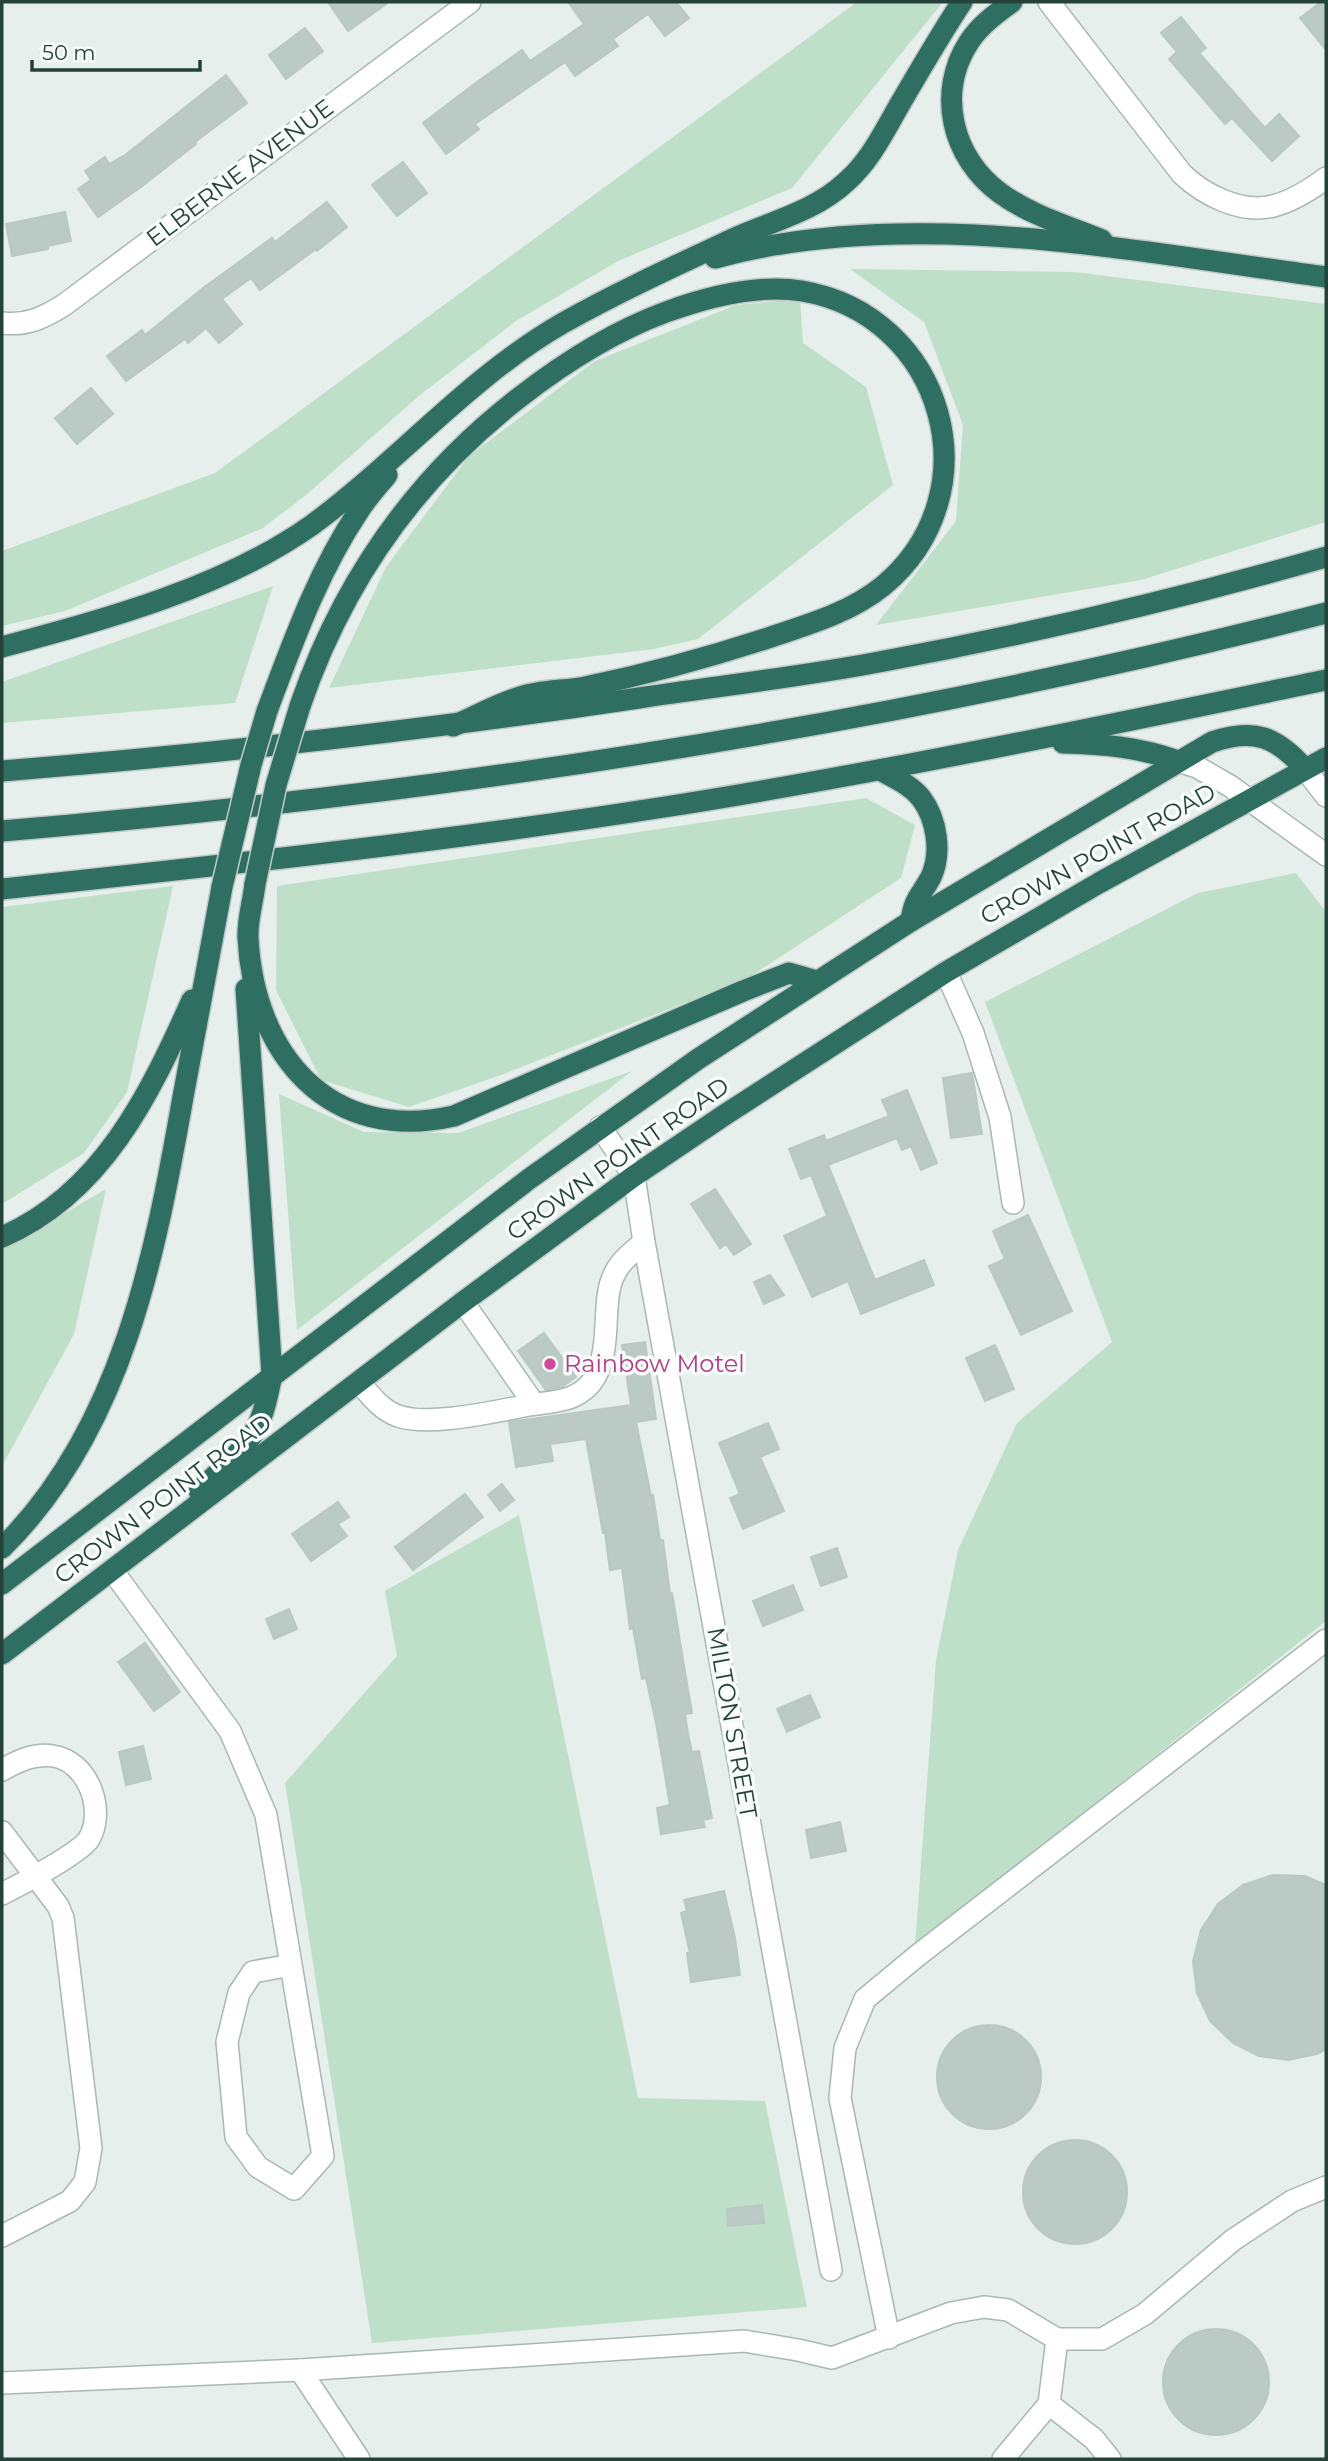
<svg xmlns="http://www.w3.org/2000/svg" width="1328" height="2461" viewBox="0 0 1328 2461" font-family="Montserrat,sans-serif">
<style>
.green{fill:#bfe0c8}
.building{fill:#bbcac4;stroke:#b8c9c2;stroke-width:2}
.lines{fill:none;stroke-linecap:round;stroke-linejoin:round}
.minor-casing{stroke:#a8b8b2;stroke-width:24}
.highway-casing{stroke:#c2cac8;stroke-width:24}
.minor{stroke:#fff;stroke-width:21}
.highway{stroke:#2f6f62;stroke-width:21}
.highway-bridge-casing{stroke:#c2cac8;stroke-width:24;stroke-linecap:butt}
.highway-bridge{stroke:#2f6f62;stroke-width:21}
.hotel-dot{fill:#d1479c;stroke:#f7fbf9;stroke-width:2.5}
.labels{text-anchor:middle;stroke-width:7;stroke-linejoin:round;paint-order:stroke}
.street-label{font-size:24px;fill:#24423a;stroke:#f7fbf9}
.hotel-label{font-size:24px;fill:#b23c85;stroke:#f7fbf9;text-anchor:start}
</style>
<rect width="100%" height="100%" fill="#e6efeb"/>
<g class="green">
<path d="M 857,2 L 943,2 L 792,188 L 618,261 L 516,321 L 420,395 L 306,495 L 263,528 L 65,611 L 2,626 L 2,551 L 215,473 Z"/>
<path d="M 850,269 L 1075,272 L 1326,304 L 1326,522 L 1141,580 L 876,625 L 956,521 L 963,425 L 924,322 Z"/>
<path d="M 800,299 L 803,343 L 866,387 L 893,485 L 698,639 L 654,649 L 329,688 L 386,567 L 469,456 L 595,361 L 736,305 Z"/>
<path d="M 273,586 L 235,703 L 2,723 L 2,682 Z"/>
<path d="M 866,798 L 915,825 L 901,878 L 748,978 L 501,1075 L 409,1107 L 321,1080 L 276,990 L 277,886 Z"/>
<path d="M 1296,873 L 1326,912 L 1326,1621 L 915,1946 L 936,1660 L 958,1550 L 1017,1423 L 1112,1342 L 985,1002 L 1198,893 Z"/>
<path d="M 173,886 L 127,1092 L 84,1153 L 2,1204 L 2,907 Z"/>
<path d="M 632,1071 L 297,1330 L 279,1094 L 364,1132 L 458,1133 Z"/>
<path d="M 106,1189 L 74,1334 L 2,1466 L 2,1250 Z"/>
<path d="M 519,1515 L 638,2098 L 765,2101 L 807,2307 L 372,2343 L 285,1783 L 397,1656 L 385,1591 Z"/>
</g>
<g class="building">
<path d="M 328,2 L 389,2 L 348,31 Z"/>
<path d="M 568,2 L 676,2 L 689,18 L 665,36 L 648,14 L 613,39 L 618,46 L 575,76 L 565,62 L 475,124 L 479,129 L 446,154 L 423,123 L 477,82 L 522,50 L 530,61 L 584,24 Z"/>
<path d="M 1321,2 L 1326,2 L 1326,50 L 1300,18 Z"/>
<path d="M 1181,17 L 1206,48 L 1199,53 L 1265,128 L 1279,114 L 1299,136 L 1272,161 L 1232,118 L 1225,124 L 1169,59 L 1177,52 L 1161,33 Z"/>
<path d="M 305,28 L 323,51 L 286,79 L 269,55 Z"/>
<path d="M 226,75 L 247,103 L 195,142 L 196,144 L 141,187 L 98,217 L 78,189 L 91,180 L 85,171 L 105,157 L 109,164 L 125,155 Z"/>
<path d="M 403,162 L 427,193 L 397,216 L 372,185 Z"/>
<path d="M 327,202 L 347,227 L 317,251 L 316,249 L 260,290 L 251,278 L 222,299 L 242,324 L 219,343 L 206,328 L 188,343 L 185,339 L 126,381 L 107,356 L 142,330 L 145,335 L 203,288 L 272,238 L 275,242 Z"/>
<path d="M 65,212 L 71,241 L 48,246 L 48,249 L 12,256 L 6,224 Z"/>
<path d="M 91,388 L 113,414 L 77,444 L 55,418 Z"/>
<path d="M 972,1073 L 982,1134 L 951,1138 L 943,1078 Z"/>
<path d="M 907,1090 L 937,1163 L 921,1170 L 911,1146 L 902,1150 L 897,1138 L 828,1165 L 875,1280 L 924,1260 L 934,1285 L 861,1314 L 848,1281 L 812,1297 L 784,1236 L 827,1216 L 811,1175 L 801,1179 L 789,1149 L 824,1135 L 826,1141 L 889,1116 L 882,1100 Z"/>
<path d="M 715,1189 L 751,1244 L 734,1255 L 726,1244 L 720,1248 L 691,1204 Z"/>
<path d="M 1028,1215 L 1072,1311 L 1021,1335 L 989,1266 L 1005,1259 L 993,1231 Z"/>
<path d="M 770,1275 L 784,1295 L 764,1304 L 754,1282 Z"/>
<path d="M 544,1333 L 576,1377 L 563,1386 L 546,1390 L 518,1351 Z"/>
<path d="M 645,1342 L 656,1419 L 636,1422 L 651,1496 L 653,1495 L 660,1540 L 663,1540 L 670,1594 L 672,1593 L 685,1672 L 692,1713 L 685,1714 L 688,1734 L 692,1752 L 699,1751 L 712,1818 L 703,1820 L 705,1827 L 661,1834 L 657,1808 L 670,1805 L 656,1723 L 646,1678 L 642,1679 L 633,1628 L 630,1629 L 622,1568 L 610,1570 L 605,1533 L 603,1533 L 586,1439 L 550,1444 L 553,1461 L 516,1467 L 509,1422 L 631,1405 L 622,1345 Z"/>
<path d="M 995,1345 L 1014,1389 L 985,1401 L 966,1358 Z"/>
<path d="M 768,1423 L 779,1449 L 760,1457 L 784,1511 L 743,1529 L 730,1498 L 740,1494 L 719,1443 Z"/>
<path d="M 502,1484 L 514,1500 L 500,1511 L 488,1495 Z"/>
<path d="M 465,1494 L 483,1517 L 413,1570 L 395,1547 Z"/>
<path d="M 338,1502 L 349,1517 L 338,1524 L 347,1536 L 311,1561 L 292,1534 Z"/>
<path d="M 837,1548 L 847,1577 L 821,1586 L 811,1557 Z"/>
<path d="M 793,1585 L 803,1610 L 763,1626 L 753,1601 Z"/>
<path d="M 289,1609 L 297,1629 L 274,1639 L 266,1619 Z"/>
<path d="M 145,1643 L 180,1692 L 154,1711 L 118,1662 Z"/>
<path d="M 810,1695 L 820,1717 L 787,1732 L 777,1709 Z"/>
<path d="M 143,1746 L 151,1779 L 126,1785 L 119,1752 Z"/>
<path d="M 840,1822 L 846,1851 L 811,1858 L 806,1830 Z"/>
<path d="M 1273,1875 L 1305,1876 L 1326,1885 L 1326,2049 L 1317,2054 L 1288,2060 L 1259,2056 L 1233,2043 L 1210,2021 L 1197,1993 L 1193,1961 L 1201,1930 L 1218,1904 L 1243,1885 Z"/>
<path d="M 724,1891 L 735,1938 L 740,1975 L 691,1982 L 687,1953 L 690,1953 L 681,1913 L 687,1911 L 684,1900 Z"/>
<circle cx="989" cy="2077" r="52"/>
<circle cx="1075" cy="2192" r="52"/>
<path d="M 762,2205 L 764,2223 L 728,2226 L 727,2209 Z"/>
<circle cx="1216" cy="2382" r="53"/>
</g>
<g class="lines">
<g class="minor-casing">
<g id="minor">
<path d="M 1049,2 L 1182,174 C 1204,195 1241,214 1273,206 C 1293,201 1310,190 1326,178"/>
<path d="M 2,323 C 27,326 43,318 64,305 L 470,2"/>
<path d="M 1178,761 L 1197,767 L 1230,786 L 1326,855"/>
<path d="M 1305,769 L 1326,796"/>
<path d="M 946,972 L 973,1033 L 1000,1117 L 1013,1203"/>
<path d="M 600,1127 L 634,1176 L 644,1242 L 831,2270"/>
<path d="M 463,1302 L 534,1404"/>
<path d="M 359,1382 C 370,1395 381,1410 398,1416 C 430,1427 496,1411 530,1405 C 543,1403 559,1402 572,1397 C 581,1393 590,1386 595,1377 C 613,1344 600,1300 615,1273 C 621,1260 634,1251 644,1242"/>
<path d="M 112,1570 L 230,1731 L 266,1815 L 323,2156 L 294,2189 L 258,2167 L 236,2137 L 227,2042 L 239,1993 L 253,1972 L 291,1965"/>
<path d="M 2,1770 C 18,1761 34,1753 53,1756 C 88,1761 106,1810 89,1839 C 80,1853 20,1885 2,1894"/>
<path d="M 2,1832 L 58,1906 L 63,1918 L 91,2148 L 85,2182 L 70,2201 L 2,2236"/>
<path d="M 889,2338 L 840,2098 L 845,2048 L 865,1999 L 917,1956 L 1326,1640"/>
<path d="M 300,2370 L 359,2459"/>
<path d="M 2,2383 L 300,2370 L 744,2341 L 798,2350 L 832,2358 L 951,2313 L 984,2307 L 1008,2310 L 1057,2339 L 1102,2339 L 1145,2314 L 1233,2240 L 1292,2201 L 1326,2187"/>
<path d="M 1049,2404 L 1094,2439 L 1110,2459"/>
<path d="M 1003,2459 L 1049,2404 L 1057,2339"/>
</g>
</g>
<g class="highway-casing">
<g id="highway">
<path d="M 1012,2 C 997,13 980,25 969,42 C 936,93 952,158 1000,193 C 1030,215 1068,226 1102,240"/>
<path d="M 715,258 C 909,205 1131,251 1326,277"/>
<path d="M 2,647 C 106,619 223,588 312,525 C 399,461 469,377 563,323 C 618,292 677,265 735,238 C 773,221 815,211 846,182 C 870,161 884,132 900,104 C 920,70 940,35 962,2"/>
<path d="M 300,706 C 343,581 415,478 520,397 C 565,362 612,332 666,312 C 707,297 758,284 802,291 C 944,315 995,493 883,586 C 851,612 810,624 771,637 C 710,657 648,674 585,687 C 563,691 538,690 517,698 C 495,705 474,717 453,726"/>
<path d="M 267,711 C 293,642 318,571 360,509 C 368,497 378,486 387,475"/>
<path d="M 1063,743 C 1103,744 1139,747 1178,761"/>
<path d="M 880,770 C 894,778 911,785 921,798 C 937,819 942,853 931,877 C 921,896 914,898 911,921"/>
<path d="M 2,771 C 216,754 426,730 639,698 C 719,686 800,677 879,662 C 1030,634 1179,599 1326,557"/>
<path d="M 2,831 C 448,793 892,725 1326,613"/>
<path d="M 255,884 C 253,902 247,921 248,938 C 254,1055 330,1144 454,1116 L 743,991 L 789,973 L 817,981"/>
<path d="M 2,889 C 225,865 449,841 671,806 C 891,771 1108,725 1326,680"/>
<path d="M 2,1237 C 102,1194 150,1094 192,1000"/>
<path d="M 199,1491 C 218,1472 243,1452 256,1429 C 265,1412 268,1393 272,1375 L 246,989"/>
<path d="M 2,1548 C 122,1430 155,1256 183,1097 C 196,1027 209,957 222,887"/>
<path d="M 2,1584 L 529,1179 L 698,1059 L 911,921 L 1212,742 C 1254,728 1276,736 1305,769"/>
<path d="M 2,1654 L 463,1302 L 634,1176 L 726,1114 L 946,972 L 1099,883 L 1326,758"/>
</g>
</g>
<use href="#minor" class="minor"/>
<use href="#highway" class="highway"/>
<g class="highway-bridge-casing">
<g id="highway-bridge">
<path d="M 255,884 L 276,785 L 300,706"/>
<path d="M 222,887 L 251,765 L 267,711"/>
</g>
</g>
<use href="#highway-bridge" class="highway-bridge"/>
</g>
<circle class="hotel-dot" cx="550" cy="1364" r="7"/>
<g class="labels">
<g class="street-label">
<text transform="translate(240 173) rotate(-37)" y="8">ELBERNE AVENUE</text>
<text transform="translate(1098 854) rotate(-29)" y="8">CROWN POINT ROAD</text>
<text transform="translate(618 1159) rotate(-35)" y="8">CROWN POINT ROAD</text>
<text transform="translate(163 1499) rotate(-37)" y="8">CROWN POINT ROAD</text>
<text transform="translate(732 1723) rotate(80)" y="8">MILTON STREET</text>
</g>
<g class="hotel-label">
<text x="564" y="1372">Rainbow Motel</text>
</g>
</g>
<rect width="1328" height="2461" fill="none" stroke="#24423a" stroke-width="7"/>
<path d="M32 60v10h168v-10" fill="none" stroke="#24423a" stroke-width="3.5"/>
<text x="42" y="60" font-size="21" fill="#24423a" stroke="#f7fbf9" stroke-width="5" paint-order="stroke">50 m</text>
</svg>
